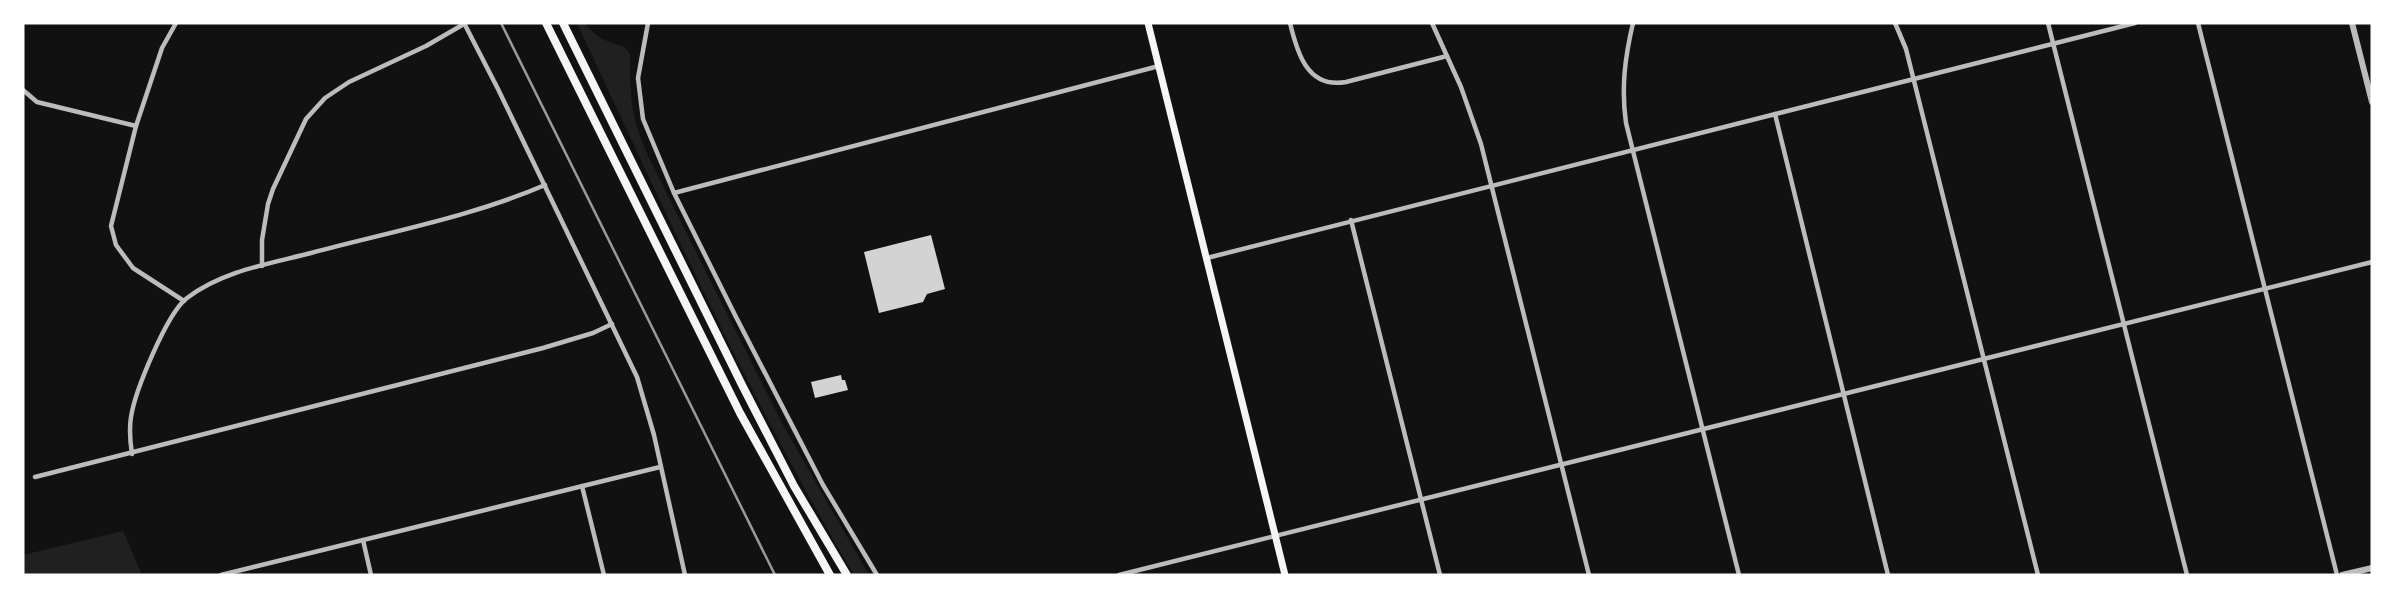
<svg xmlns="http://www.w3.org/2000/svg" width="2395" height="598" viewBox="0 0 2395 598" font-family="'Work Sans',sans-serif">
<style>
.green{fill:#202020}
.building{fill:#d3d3d3}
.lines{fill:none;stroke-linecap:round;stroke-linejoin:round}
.minor{stroke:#bcbcbc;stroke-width:4.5}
.tertiary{stroke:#bcbcbc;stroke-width:6}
.secondary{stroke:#f5f5f5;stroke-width:7}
.primary{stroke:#f5f5f5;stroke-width:8}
.rail{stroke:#9a9a9a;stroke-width:2.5}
</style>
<rect width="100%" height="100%" fill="#111"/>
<g class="green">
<path d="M 577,23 L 585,23 C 591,31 599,38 609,42 C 619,46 624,44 630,54 C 630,101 631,119 651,162 L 783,425 L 869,575 L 854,575 C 749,398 664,209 577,23 Z"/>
<path d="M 123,531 L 142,575 L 23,575 L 23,555 Z"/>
</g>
<g class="building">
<path d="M 931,235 L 945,289 L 927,294 L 923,302 L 879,313 L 864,252 Z"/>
<path d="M 841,375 L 842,380 L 845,380 L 848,390 L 815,398 L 811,382 Z"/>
</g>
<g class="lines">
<g class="minor">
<path d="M 176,23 L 162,48 L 136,126 L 111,226 L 116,245 L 133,268 L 184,301"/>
<path d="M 464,23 L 498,89 L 637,377 L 654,435 L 685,575"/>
<path d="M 648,23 L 638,78 L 643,119 L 674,193 L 736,317 L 823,485 L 877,575"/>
<path d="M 1290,23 C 1297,52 1307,89 1346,82 L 1447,56"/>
<path d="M 1432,23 L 1461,87 L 1481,144 L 1589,575"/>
<path d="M 1633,23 C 1625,57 1621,88 1626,123 L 1739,575"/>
<path d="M 1895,23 L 1906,49 L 2038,575"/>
<path d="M 2048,23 L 2187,575"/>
<path d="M 2198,23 L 2337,575"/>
<path d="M 23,90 L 37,102 L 136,126"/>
<path d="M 1775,114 L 1888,575"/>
<path d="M 674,193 L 1159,66"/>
<path d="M 1351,220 L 1440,575"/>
<path d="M 1207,258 L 2135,23"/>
<path d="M 262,266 L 262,240 L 268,204 L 273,189 L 306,119 L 325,98 L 349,82 L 426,46 L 464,24"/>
<path d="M 132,454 C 130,441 129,429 131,417 C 135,391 167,313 187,298 C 223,271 268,264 311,253 C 389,232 471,217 545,185"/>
<path d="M 35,477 L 543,348 L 593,333 L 612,324"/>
<path d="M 582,486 L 604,575"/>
<path d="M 363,540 L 371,575"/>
<path d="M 221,575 L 660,467"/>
<path d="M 1119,575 L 2372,262"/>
</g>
<g class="tertiary">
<path d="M 2352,23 L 2372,102"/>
<path d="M 2342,575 L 2372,568"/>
</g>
<path class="secondary" d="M 1148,23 L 1285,575"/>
<g class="primary">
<path d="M 546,23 L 740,413 L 830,575"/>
<path d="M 563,23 L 742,385 L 794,486 L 847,575"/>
</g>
<path class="rail" d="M 501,23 L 775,575"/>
</g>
<rect width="2395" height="598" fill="none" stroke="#ffffff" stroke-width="49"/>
</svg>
